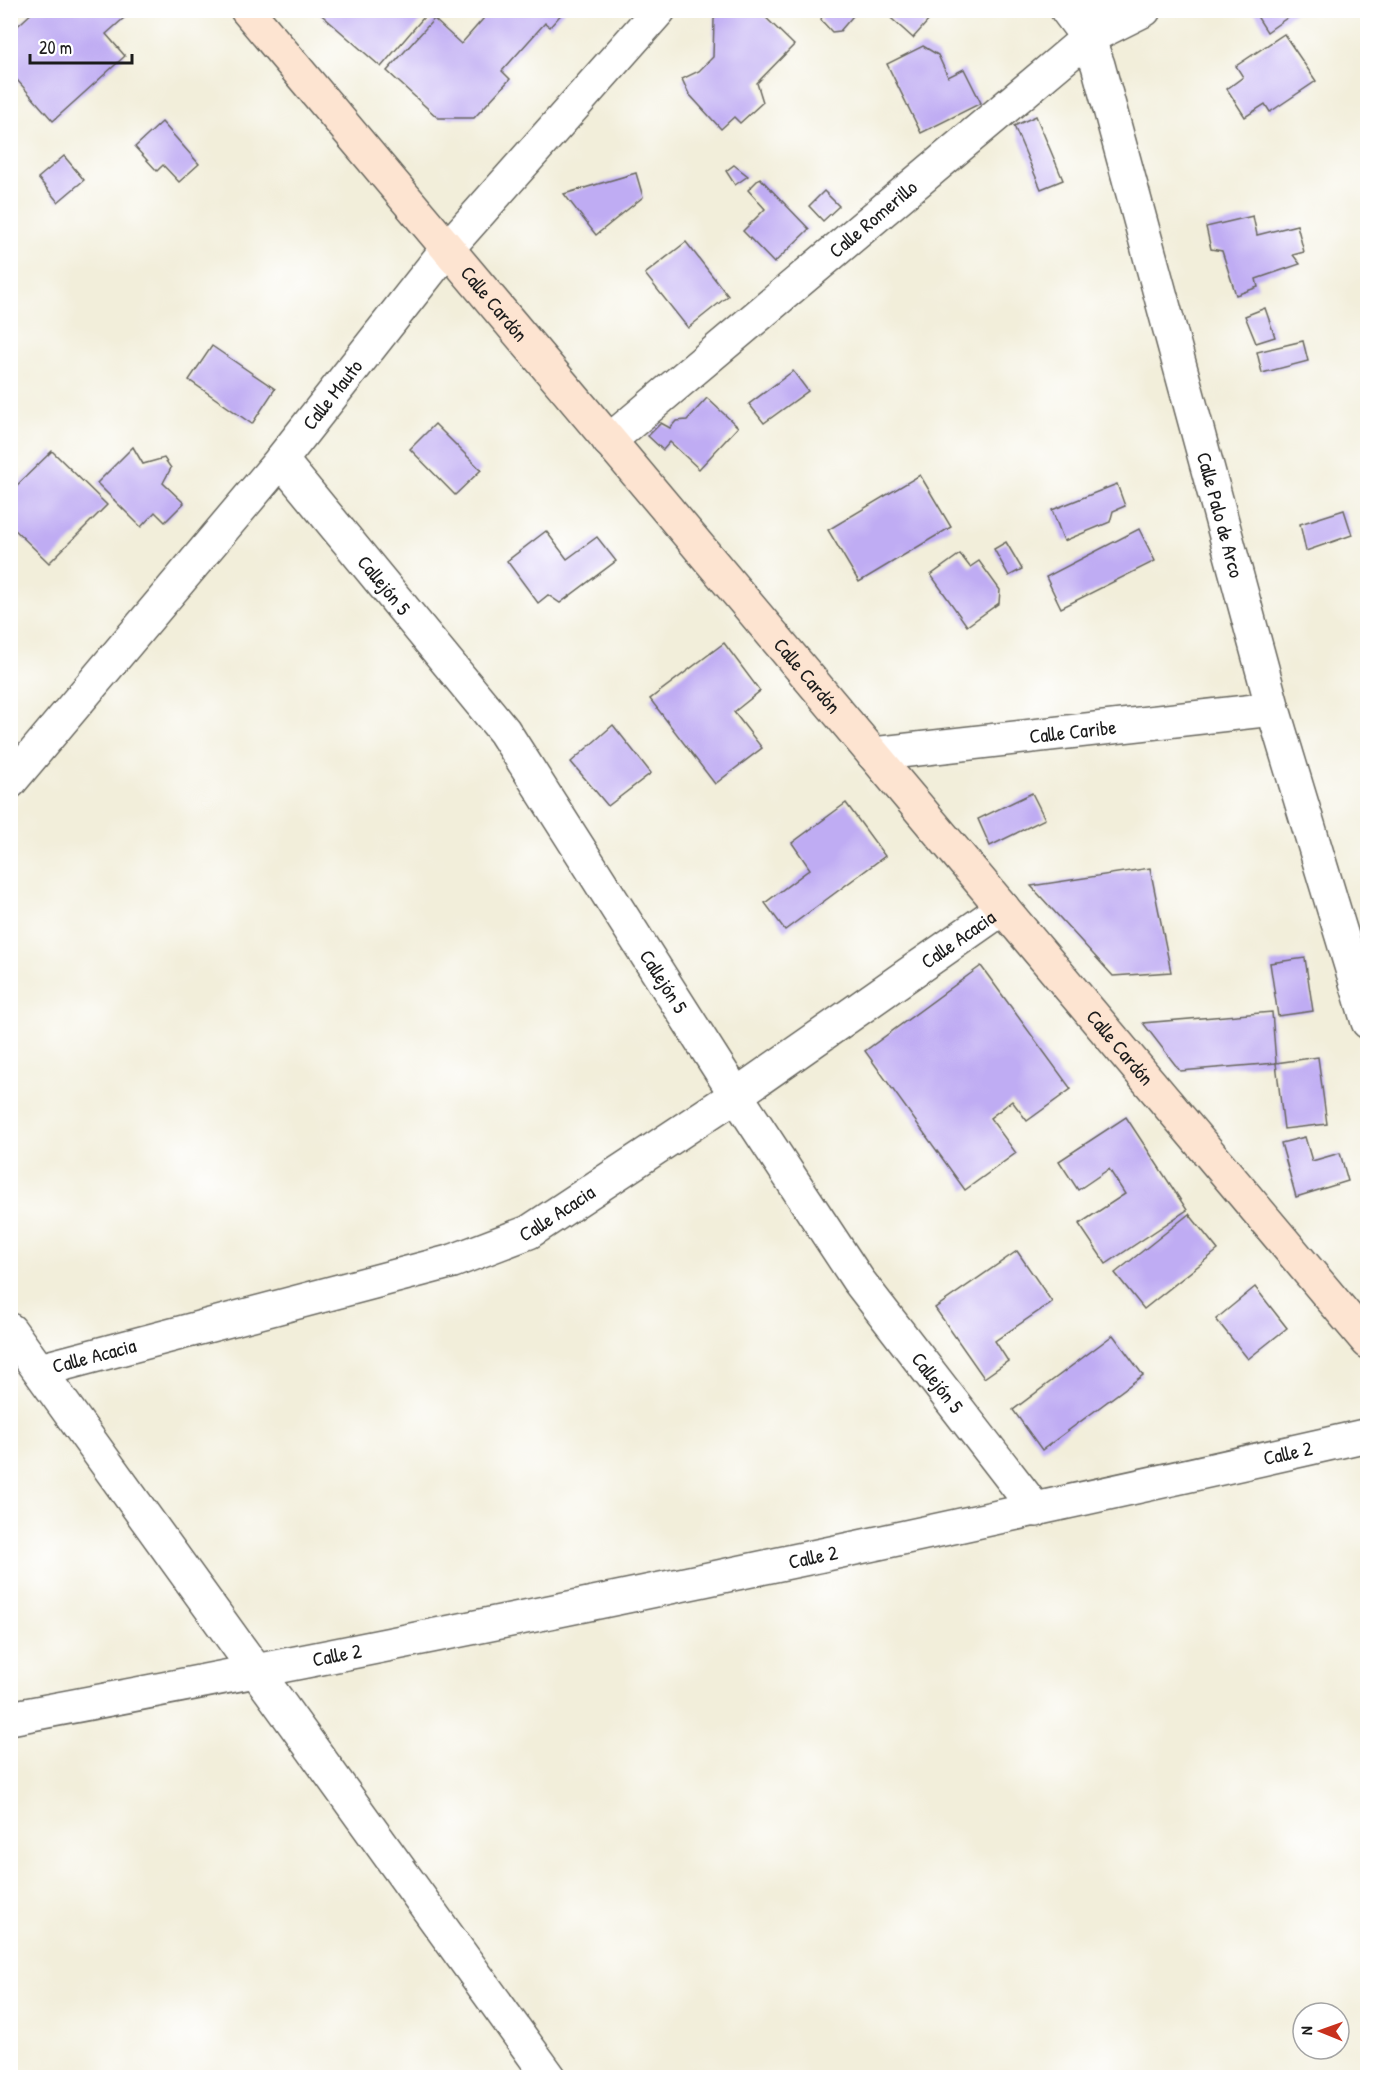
<svg xmlns="http://www.w3.org/2000/svg" width="1378" height="2088" viewBox="0 0 1378 2088" font-family="'Patrick Hand',sans-serif">
<style>
.building{fill:#bfacf3}
.lines{fill:none;stroke-linecap:round;stroke-linejoin:round}
.street-casing{stroke:#67665e;stroke-width:36}
.secondary-casing{stroke:#67665e;stroke-width:36}
.street{stroke:#fff;stroke-width:33}
.secondary{stroke:#fde4d1;stroke-width:33}
.labels{text-anchor:middle;stroke-width:5;stroke-linejoin:round;paint-order:stroke}
.street-label{font-size:20px;fill:#1c1c1c;stroke:#fff}
</style>
<rect width="100%" height="100%" fill="#fff"/>
<filter id="ink" filterUnits="userSpaceOnUse"><feTurbulence type="fractalNoise" baseFrequency=".0167" numOctaves="2"/><feDisplacementMap in="SourceGraphic" scale="12" xChannelSelector="R" yChannelSelector="G"/><feConvolveMatrix kernelMatrix="1 2 1 2 8 2 1 2 1" color-interpolation-filters="sRGB"/></filter>
<filter id="wash" filterUnits="userSpaceOnUse"><feTurbulence type="fractalNoise" baseFrequency=".008" numOctaves="4" result="noise"/><feDisplacementMap in="SourceGraphic" scale="24" xChannelSelector="R" yChannelSelector="G"/><feGaussianBlur stdDeviation="1.35" result="paint"/><feColorMatrix in="noise" values="0 0 0 0 0 0 0 0 0 0 0 0 0 0 0 0 0 1.4 0 .05"/><feComposite in="paint" operator="in"/></filter>
<g filter="url(#wash)">
<rect width="100%" height="100%" fill="#f2eeda"/>
<g id="blocks">
<g class="building">
<path d="M 35,10 L 133,10 L 106,34 L 125,56 L 53,121 L 10,72 L 10,33 Z"/>
<path d="M 316,10 L 430,10 L 381,67 Z"/>
<path d="M 491,10 L 565,10 L 550,27 L 545,23 L 502,71 L 510,79 L 474,118 L 438,118 L 387,71 L 434,19 L 461,44 Z"/>
<path d="M 722,10 L 758,10 L 794,45 L 757,83 L 763,102 L 740,123 L 734,117 L 721,129 L 689,94 L 682,79 L 699,71 L 713,57 L 714,19 Z"/>
<path d="M 823,10 L 858,10 L 840,31 L 832,32 L 821,20 Z"/>
<path d="M 882,10 L 938,10 L 913,38 Z"/>
<path d="M 1253,10 L 1298,10 L 1267,32 Z"/>
<path d="M 1284,34 L 1316,81 L 1270,112 L 1265,104 L 1245,117 L 1227,89 L 1243,77 L 1236,66 Z"/>
<path d="M 923,46 L 938,55 L 948,77 L 964,69 L 981,103 L 921,133 L 887,64 Z"/>
<path d="M 1036,116 L 1063,180 L 1041,189 L 1014,126 Z"/>
<path d="M 162,122 L 199,164 L 179,182 L 163,165 L 157,171 L 135,147 Z"/>
<path d="M 64,156 L 84,180 L 58,202 L 38,178 Z"/>
<path d="M 734,165 L 748,176 L 735,185 L 726,171 Z"/>
<path d="M 636,173 L 643,197 L 596,235 L 564,194 Z"/>
<path d="M 760,178 L 809,229 L 774,263 L 743,231 L 765,209 L 748,190 Z"/>
<path d="M 824,191 L 839,206 L 823,221 L 809,206 Z"/>
<path d="M 1253,216 L 1257,235 L 1297,225 L 1304,252 L 1293,255 L 1300,264 L 1256,279 L 1258,287 L 1236,295 L 1222,251 L 1211,249 L 1206,227 Z"/>
<path d="M 686,242 L 728,296 L 688,328 L 645,274 Z"/>
<path d="M 1265,308 L 1275,337 L 1256,343 L 1245,316 Z"/>
<path d="M 1303,341 L 1308,361 L 1262,373 L 1257,352 Z"/>
<path d="M 212,346 L 275,389 L 252,424 L 189,380 Z"/>
<path d="M 793,371 L 808,391 L 764,423 L 749,404 Z"/>
<path d="M 707,398 L 738,427 L 699,469 L 670,442 L 663,450 L 648,436 L 661,423 L 670,428 L 676,421 L 687,420 Z"/>
<path d="M 435,424 L 481,470 L 455,495 L 410,449 Z"/>
<path d="M 133,447 L 143,464 L 164,458 L 171,468 L 163,483 L 184,503 L 165,522 L 155,512 L 141,527 L 97,483 Z"/>
<path d="M 52,451 L 107,505 L 49,563 L 10,525 L 10,492 Z"/>
<path d="M 920,475 L 951,527 L 859,582 L 828,530 Z"/>
<path d="M 1117,484 L 1125,506 L 1113,511 L 1110,522 L 1064,541 L 1052,510 Z"/>
<path d="M 1344,510 L 1352,535 L 1306,551 L 1300,524 Z"/>
<path d="M 1139,529 L 1155,561 L 1061,608 L 1046,577 Z"/>
<path d="M 546,531 L 567,559 L 597,537 L 616,561 L 560,603 L 548,595 L 538,603 L 507,561 Z"/>
<path d="M 1006,542 L 1022,569 L 1009,576 L 994,549 Z"/>
<path d="M 960,554 L 970,567 L 979,561 L 1000,590 L 999,603 L 967,626 L 931,575 Z"/>
<path d="M 724,643 L 760,691 L 734,712 L 762,748 L 715,784 L 650,699 Z"/>
<path d="M 613,725 L 651,773 L 608,806 L 571,762 Z"/>
<path d="M 1032,793 L 1045,819 L 990,846 L 978,819 Z"/>
<path d="M 846,803 L 885,856 L 785,930 L 765,903 L 810,869 L 792,843 Z"/>
<path d="M 1150,868 L 1171,972 L 1113,976 L 1031,886 Z"/>
<path d="M 1305,958 L 1313,1011 L 1278,1016 L 1270,963 Z"/>
<path d="M 981,966 L 1071,1089 L 1027,1121 L 1012,1101 L 990,1118 L 1016,1153 L 965,1190 L 865,1051 Z"/>
<path d="M 1272,1012 L 1276,1063 L 1180,1071 L 1143,1023 Z"/>
<path d="M 1318,1057 L 1327,1124 L 1284,1129 L 1276,1063 Z"/>
<path d="M 1126,1117 L 1187,1210 L 1106,1264 L 1079,1224 L 1125,1194 L 1109,1169 L 1078,1190 L 1059,1161 Z"/>
<path d="M 1305,1137 L 1312,1161 L 1340,1153 L 1348,1181 L 1296,1197 L 1281,1143 Z"/>
<path d="M 1189,1214 L 1218,1250 L 1144,1309 L 1115,1273 Z"/>
<path d="M 1017,1251 L 1052,1302 L 995,1341 L 1008,1361 L 984,1378 L 935,1308 Z"/>
<path d="M 1255,1287 L 1287,1328 L 1248,1359 L 1216,1319 Z"/>
<path d="M 1113,1335 L 1143,1375 L 1042,1450 L 1013,1410 Z"/>
</g>
</g>
</g>
<g filter="url(#ink)">
<use href="#blocks" fill-opacity="0" stroke="#67665e" stroke-width="1.5"/>
<g class="lines">
<g class="street-casing">
<g id="street">
<path id="s1" d="M 1067,10 L 1088,38 L 1098,65 L 1273,709 L 1368,1022"/>
<path id="s2" d="M 609,441 L 1088,38 L 1144,10"/>
<path id="s3" d="M 281,460 L 504,731 L 736,1095 L 858,1280 L 1036,1510"/>
<path id="s4" d="M 873,754 L 1273,709"/>
<path id="s5" d="M 10,782 L 281,460 L 447,249 L 659,10"/>
<path d="M 10,1330 L 550,2078"/>
<path id="s6" d="M 40,1370 L 453,1261 L 529,1232 L 736,1095 L 1003,908"/>
<path id="s7" d="M 10,1718 C 465,1633 917,1537 1368,1435"/>
</g>
</g>
<g class="secondary-casing">
<g id="secondary">
<path id="s8" d="M 247,10 L 1368,1342"/>
</g>
</g>
<use href="#street" class="street"/>
<use href="#secondary" class="secondary"/>
</g>
</g>
<g class="labels">
<g class="street-label">
<text dy="7" stroke="none"><textPath href="#s2" startOffset="345">Calle Romerillo</textPath></text>
<text dy="7" stroke="none"><textPath href="#s8" startOffset="384">Calle Cardón</textPath></text>
<text dy="7" stroke="none"><textPath href="#s5" startOffset="504">Calle Mauto</textPath></text>
<text dy="7" stroke="none"><textPath href="#s1" startOffset="530">Calle Palo de Arco</textPath></text>
<text dy="7" stroke="none"><textPath href="#s3" startOffset="162">Callejón 5</textPath></text>
<text dy="7" stroke="none"><textPath href="#s8" startOffset="870">Calle Cardón</textPath></text>
<text dy="7" stroke="none"><textPath href="#s4" startOffset="201">Calle Caribe</textPath></text>
<text dy="7" stroke="none"><textPath href="#s6" startOffset="1028">Calle Acacia</textPath></text>
<text dy="7" stroke="none"><textPath href="#s3" startOffset="648">Callejón 5</textPath></text>
<text dy="7" stroke="none"><textPath href="#s8" startOffset="1356">Calle Cardón</textPath></text>
<text dy="7" stroke="none"><textPath href="#s6" startOffset="542">Calle Acacia</textPath></text>
<text dy="7" stroke="none"><textPath href="#s6" startOffset="56">Calle Acacia</textPath></text>
<text dy="7" stroke="none"><textPath href="#s3" startOffset="1134">Callejón 5</textPath></text>
<text dy="7" stroke="none"><textPath href="#s7" startOffset="1305">Calle 2</textPath></text>
<text dy="7" stroke="none"><textPath href="#s7" startOffset="819">Calle 2</textPath></text>
<text dy="7" stroke="none"><textPath href="#s7" startOffset="333">Calle 2</textPath></text>
</g>
</g>
<rect width="1378" height="2088" fill="none" stroke="#fff" stroke-width="36"/>
<g transform="translate(1321 2031) rotate(271)"><circle r="28" fill="#ffffff" stroke="#a4a4a4" stroke-width="1.5"/>
<path d="M0-4.5L10 22L0 15L-10 22Z" fill="#c8321e"/>
<text y="-9" font-size="16" font-weight="bold" text-anchor="middle" fill="#1c1c1c">N</text>
</g>
<path d="M30 54v9h102v-9" fill="none" stroke="#1c1c1c" stroke-width="3"/>
<text x="39" y="54" font-size="18" fill="#1c1c1c" stroke="#ffffff" stroke-width="4.5" paint-order="stroke">20 m</text>
</svg>
